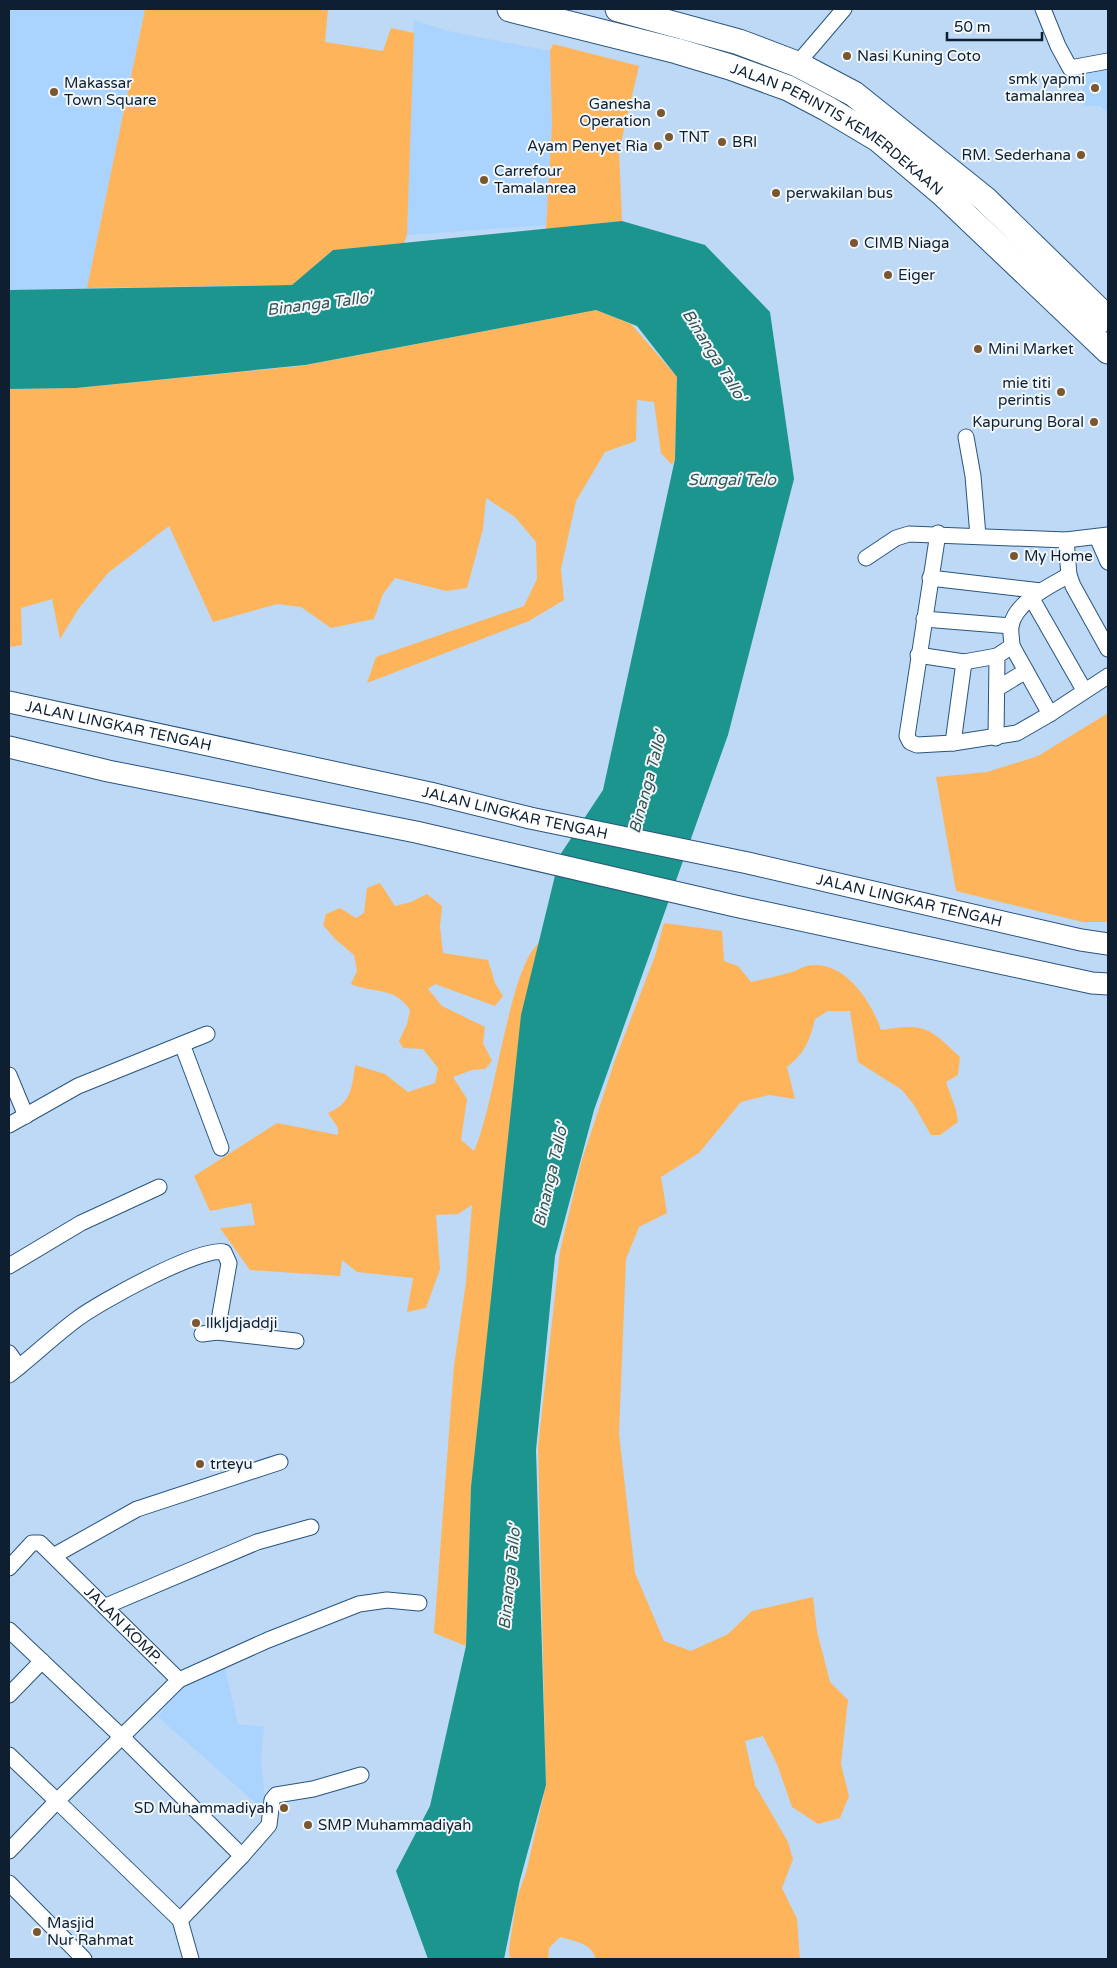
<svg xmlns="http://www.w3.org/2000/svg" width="1117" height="1968" viewBox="0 0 1117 1968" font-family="'Varela Round',sans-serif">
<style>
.built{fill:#aad4fe}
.green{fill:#feb45b}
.water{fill:#1b958e}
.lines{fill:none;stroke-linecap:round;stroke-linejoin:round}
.minor-casing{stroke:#29557d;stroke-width:17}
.secondary-casing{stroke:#29557d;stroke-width:23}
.trunk-casing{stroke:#29557d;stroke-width:27}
.minor{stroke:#fff;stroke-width:15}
.secondary{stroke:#fff;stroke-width:21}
.trunk{stroke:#fff;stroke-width:25}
.poi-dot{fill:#7a572f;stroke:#f2f7fc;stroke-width:2}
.labels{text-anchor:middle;stroke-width:4;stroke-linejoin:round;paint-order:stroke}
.poi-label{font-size:15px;fill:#0d1f31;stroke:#f2f7fc;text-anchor:start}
.street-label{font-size:15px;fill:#0d1f31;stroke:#f2f7fc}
.water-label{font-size:16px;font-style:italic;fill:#345653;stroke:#f2f7fc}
</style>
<rect width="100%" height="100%" fill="#bdd9f6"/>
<g class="built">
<path d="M 9,9 L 145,9 L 87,288 L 9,290 Z"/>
<path d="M 414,20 L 448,31 L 550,51 L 552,124 L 546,225 L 407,235 Z"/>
<path d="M 1108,65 L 1108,113 L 1100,106 L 1084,106 L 1081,71 Z"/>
<path d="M 225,1668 L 238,1724 L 264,1727 L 261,1756 L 266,1812 L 158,1717 L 187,1679 Z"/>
</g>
<g class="green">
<path d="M 145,9 L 328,9 L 325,42 L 383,51 L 391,28 L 414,33 L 407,235 L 404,243 L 333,250 L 292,285 L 87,288 Z"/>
<path d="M 553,44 L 639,66 L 619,151 L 622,221 L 546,229 L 552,124 L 550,51 Z"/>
<path d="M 596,310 L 631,324 L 677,377 L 675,459 L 672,465 L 661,453 L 654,402 L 637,400 L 636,441 L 605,452 L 576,501 L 561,569 L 564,600 L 529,621 L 367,683 L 376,657 L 524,606 L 537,579 L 536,542 L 515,517 L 486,498 L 483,529 L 467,588 L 446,591 L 395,578 L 383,594 L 374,619 L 331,628 L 301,607 L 277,604 L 213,622 L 169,526 L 108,573 L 79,608 L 60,639 L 52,599 L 21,608 L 22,645 L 9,647 L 9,389 L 76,388 L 301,366 Z"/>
<path d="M 1108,713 L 1108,922 L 1083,922 L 956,891 L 936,777 L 987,772 L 1038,756 Z"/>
<path d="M 380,883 L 395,906 L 411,902 L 427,894 L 442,906 L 440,927 L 443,953 L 488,960 L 495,983 L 503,996 L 495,1006 L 435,984 L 428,989 L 442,1006 L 485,1027 L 483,1043 L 492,1061 L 485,1069 L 472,1070 L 453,1077 L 467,1099 L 461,1140 L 474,1151 C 495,1107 509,967 539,943 L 471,1487 L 466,1646 L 434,1633 L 454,1366 L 466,1282 L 472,1205 L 458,1214 L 436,1215 L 440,1269 L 426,1308 L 407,1312 L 413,1278 L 357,1272 L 342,1260 L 340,1276 L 250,1270 L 220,1228 L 255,1225 L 251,1203 L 210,1211 L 194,1176 L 277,1123 L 338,1135 L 338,1128 L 328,1113 C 351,1103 352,1089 355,1065 L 385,1074 L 408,1092 L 435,1083 L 438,1068 L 423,1049 L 403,1048 L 399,1041 L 407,1024 L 410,1010 C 394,986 375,994 351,984 L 357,971 L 354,955 L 335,939 L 323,925 L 326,914 L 340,908 L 356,918 L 364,913 L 367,888 Z"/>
<path d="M 664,923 L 722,931 L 724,961 L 738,966 L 751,982 C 763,979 776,977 788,973 C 794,972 800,968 806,966 C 843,958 871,1000 881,1030 C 925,1023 928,1027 960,1057 L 958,1075 L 946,1082 L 956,1110 L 958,1122 L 940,1135 L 931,1135 L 914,1105 L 902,1090 L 858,1062 L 850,1011 L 828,1011 L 815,1019 C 810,1040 805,1053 787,1067 L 795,1099 L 769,1095 L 741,1102 L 699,1153 L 661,1177 L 667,1213 L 639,1227 L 626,1259 L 619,1434 L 635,1573 L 664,1641 L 691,1651 L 728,1634 L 752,1611 L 813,1597 L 817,1631 L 830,1682 L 848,1700 L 841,1764 L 849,1796 L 840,1818 L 818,1824 L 792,1807 L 777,1764 L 763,1736 L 745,1741 L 755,1785 L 788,1842 L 793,1859 L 782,1888 L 797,1919 L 800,1959 L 596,1959 C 592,1943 574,1941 560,1937 L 549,1948 L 548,1959 L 510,1959 L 509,1949 L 517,1897 L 526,1873 L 546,1785 L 538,1447 L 560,1251 L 581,1163 L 615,1060 L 655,956 Z"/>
</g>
<path class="water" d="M 622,221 L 705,245 L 770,312 L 794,479 L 728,735 L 594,1110 L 555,1256 L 536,1450 L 546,1785 L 520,1880 L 504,1959 L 428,1959 L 396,1871 L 430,1806 L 466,1646 L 471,1487 L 521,1015 L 560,855 L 603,790 L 675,459 L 677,377 L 637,326 L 596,310 L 305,365 L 76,388 L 9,389 L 9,290 L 292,285 L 333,250 Z"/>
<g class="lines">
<g class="minor-casing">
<g id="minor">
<path d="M 1043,9 L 1058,46 L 1070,68 L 1108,61"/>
<path d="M 797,64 L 844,9"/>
<path d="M 966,437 L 973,476 L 978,536"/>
<path d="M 938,533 L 907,736 L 910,742 L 917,745 L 953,743 L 1017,733 L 1050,714 L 1108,676"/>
<path d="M 1097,537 L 1108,562"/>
<path d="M 1066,540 L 1069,575 L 1073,586 L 1108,649"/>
<path d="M 866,558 L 896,538 L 909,534 L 1066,540 L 1108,535"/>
<path d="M 930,578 L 1041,591"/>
<path d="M 1032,599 L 1084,690"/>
<path d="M 924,619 L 1011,626"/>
<path d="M 1012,646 L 1050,714"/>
<path d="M 918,655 L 964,662 L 997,656"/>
<path d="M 998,688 L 1026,671"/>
<path d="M 996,738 L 997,656 L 1012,646 C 1012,640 1010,632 1011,626 C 1015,602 1050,586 1069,575"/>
<path d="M 953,743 L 964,662"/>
<path d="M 182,1044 L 221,1148"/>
<path d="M 9,1075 L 26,1116"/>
<path d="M 9,1125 L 78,1086 L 207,1034"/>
<path d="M 9,1266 L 81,1223 L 159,1187"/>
<path d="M 202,1334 L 217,1332 L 296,1341"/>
<path d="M 9,1353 L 19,1367"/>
<path d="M 9,1375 C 32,1357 53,1337 77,1319 C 98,1303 201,1246 224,1252 L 229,1263 L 217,1332"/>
<path d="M 55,1555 L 137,1509 L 280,1462"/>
<path id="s1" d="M 9,1568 L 32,1543 L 40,1543 L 179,1680 L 57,1801 L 180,1920 L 191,1959"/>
<path d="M 106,1606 L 257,1542 L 311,1527"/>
<path d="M 9,1630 L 123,1738 L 242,1856 L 180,1920"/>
<path d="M 179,1680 L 268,1640 L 359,1604 L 387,1600 L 419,1603"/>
<path d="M 9,1695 L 42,1661"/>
<path d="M 9,1755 L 57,1801 L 9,1851"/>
<path d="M 242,1856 L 269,1825 L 272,1800 L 276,1795 L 313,1789 L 361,1775"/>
<path d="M 9,1883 L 84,1959"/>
</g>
</g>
<g class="secondary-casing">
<g id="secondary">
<path id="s2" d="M 9,702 L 430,793 L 530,818 L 748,863 L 1081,940 L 1108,944"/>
<path d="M 9,747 L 108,771 L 416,832 L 735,906 L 1092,983 L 1108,984"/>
</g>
</g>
<g class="trunk-casing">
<g id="trunk">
<path id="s3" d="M 510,9 L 677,51 L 730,67 L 788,88 L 826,108 L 878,139 L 943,194 L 1108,351"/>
<path d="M 618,9 L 739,42 L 797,64 L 854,94 L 985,199 L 1108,319"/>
</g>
</g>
<use href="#minor" class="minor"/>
<use href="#secondary" class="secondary"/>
<use href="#trunk" class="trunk"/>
</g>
<g class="poi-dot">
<circle cx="847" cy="56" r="5"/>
<circle cx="1095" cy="88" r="5"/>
<circle cx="54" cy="92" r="5"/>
<circle cx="661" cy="113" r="5"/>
<circle cx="669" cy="137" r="5"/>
<circle cx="722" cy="142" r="5"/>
<circle cx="658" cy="146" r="5"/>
<circle cx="1081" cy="155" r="5"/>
<circle cx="484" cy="180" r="5"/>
<circle cx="776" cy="193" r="5"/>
<circle cx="854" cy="243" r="5"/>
<circle cx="888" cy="275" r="5"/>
<circle cx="978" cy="349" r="5"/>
<circle cx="1061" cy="392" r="5"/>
<circle cx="1094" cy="422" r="5"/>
<circle cx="1014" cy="556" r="5"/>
<circle cx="196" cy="1323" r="5"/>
<circle cx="200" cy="1464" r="5"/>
<circle cx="284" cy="1808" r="5"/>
<circle cx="308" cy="1825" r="5"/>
<circle cx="37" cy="1932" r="5"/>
</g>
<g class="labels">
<g class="poi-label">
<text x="857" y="61">Nasi Kuning Coto</text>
<text x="1085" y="84" text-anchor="end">smk yapmi<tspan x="1085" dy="17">tamalanrea</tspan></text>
<text x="64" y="88">Makassar<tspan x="64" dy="17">Town Square</tspan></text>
<text x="651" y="109" text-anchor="end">Ganesha<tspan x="651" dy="17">Operation</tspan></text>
<text x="679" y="142">TNT</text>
<text x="732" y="147">BRI</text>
<text x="648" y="151" text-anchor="end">Ayam Penyet Ria</text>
<text x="1071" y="160" text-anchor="end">RM. Sederhana</text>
<text x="494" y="176">Carrefour<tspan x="494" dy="17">Tamalanrea</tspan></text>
<text x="786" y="198">perwakilan bus</text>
<text x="864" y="248">CIMB Niaga</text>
<text x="898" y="280">Eiger</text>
<text x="988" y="354">Mini Market</text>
<text x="1051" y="388" text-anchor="end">mie titi<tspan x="1051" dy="17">perintis</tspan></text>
<text x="1084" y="427" text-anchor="end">Kapurung Boral</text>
<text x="1024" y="561">My Home</text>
<text x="206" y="1328">llkljdjaddji</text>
<text x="210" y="1469">trteyu</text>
<text x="274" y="1813" text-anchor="end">SD Muhammadiyah</text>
<text x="318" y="1830">SMP Muhammadiyah</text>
<text x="47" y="1928">Masjid<tspan x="47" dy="17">Nur Rahmat</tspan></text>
</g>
<g class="street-label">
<text dy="5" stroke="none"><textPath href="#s3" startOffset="352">JALAN PERINTIS KEMERDEKAAN</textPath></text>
<text dy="5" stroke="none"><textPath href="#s2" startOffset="112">JALAN LINGKAR TENGAH</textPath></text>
<text dy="5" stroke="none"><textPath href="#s2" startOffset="518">JALAN LINGKAR TENGAH</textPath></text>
<text dy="5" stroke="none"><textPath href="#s2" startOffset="922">JALAN LINGKAR TENGAH</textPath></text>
<text dy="5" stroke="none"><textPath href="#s1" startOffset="159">JALAN KOMP.</textPath></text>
</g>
<g class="water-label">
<text transform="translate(319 303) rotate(-7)" y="6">Binanga Tallo'</text>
<text transform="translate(715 355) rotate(58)" y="6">Binanga Tallo'</text>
<text x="732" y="485">Sungai Telo</text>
<text transform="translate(647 782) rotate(-75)" y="6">Binanga Tallo'</text>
<text transform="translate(550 1175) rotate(-77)" y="6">Binanga Tallo'</text>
<text transform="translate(509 1577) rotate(-84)" y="6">Binanga Tallo'</text>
</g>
</g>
<rect width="1117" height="1968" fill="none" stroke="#0d1f31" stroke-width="20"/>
<path d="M947 32v8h95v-8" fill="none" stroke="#0d1f31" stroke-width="2.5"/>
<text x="954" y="32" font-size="15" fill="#0d1f31" stroke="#f2f7fc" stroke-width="4" paint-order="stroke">50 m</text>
</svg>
